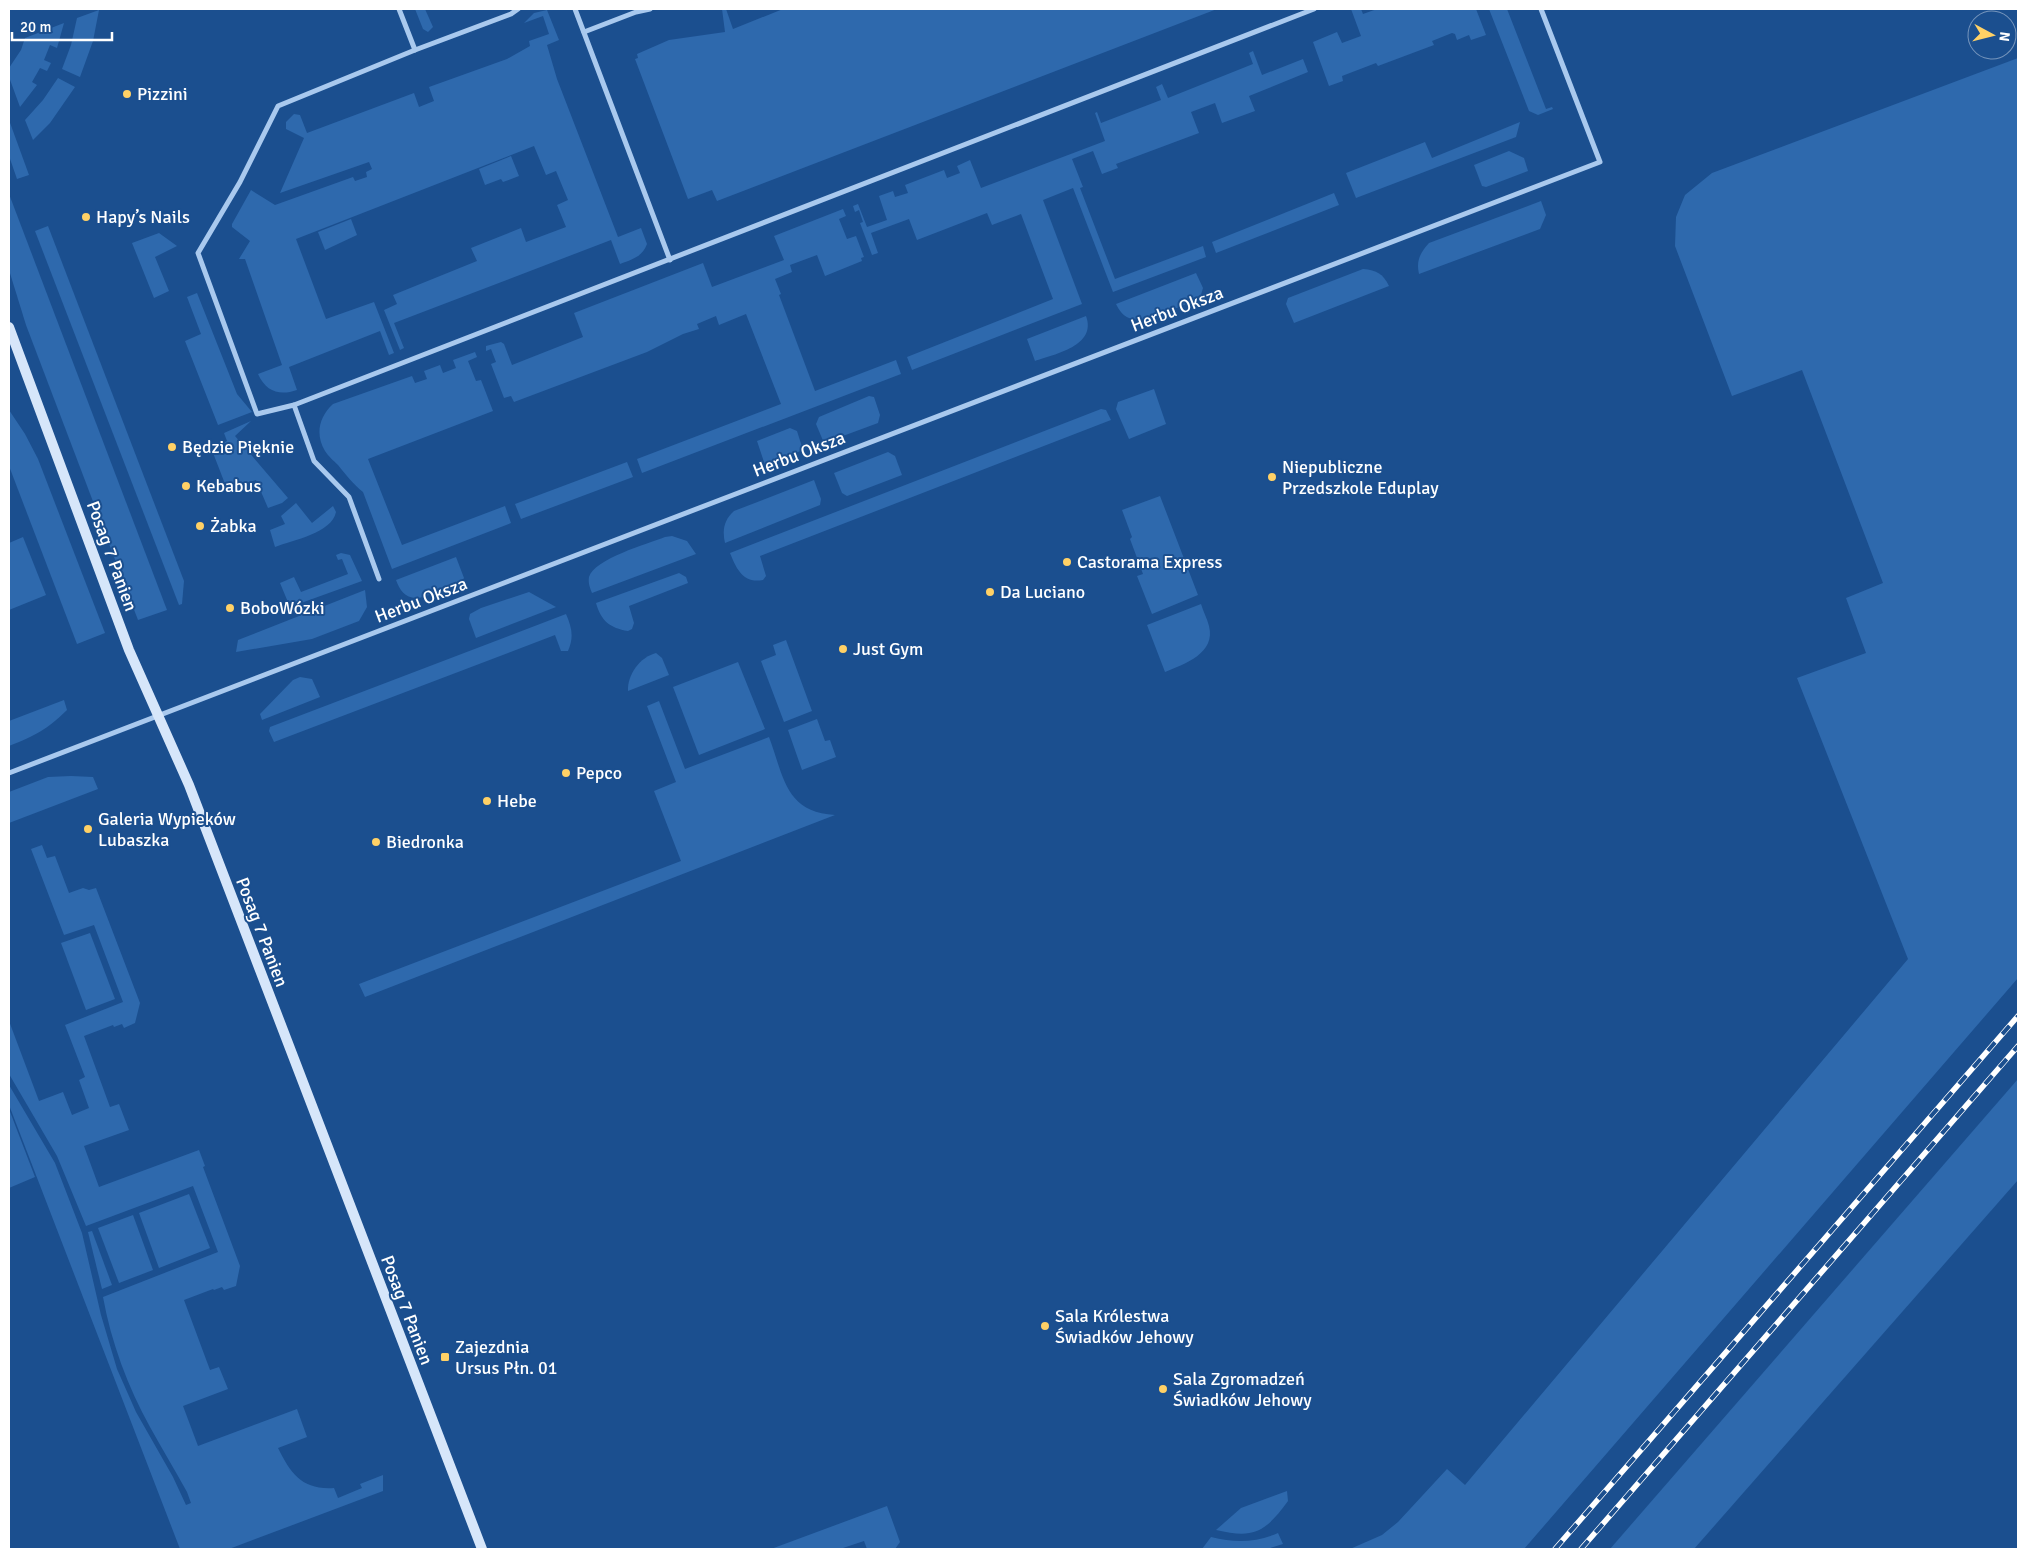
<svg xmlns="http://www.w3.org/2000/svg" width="2027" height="1558" viewBox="0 0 2027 1558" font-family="Signika,sans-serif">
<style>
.green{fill:#2e69ad}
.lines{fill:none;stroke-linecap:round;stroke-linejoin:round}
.street{stroke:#a9c9ee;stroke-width:5}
.secondary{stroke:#d6e6fa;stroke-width:10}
.rail-casing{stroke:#fff;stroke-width:5.5}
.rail{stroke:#1b4f8f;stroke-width:4;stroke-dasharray:11;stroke-linecap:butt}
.poi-dot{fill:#ffd166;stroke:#1b4f8f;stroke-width:2}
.labels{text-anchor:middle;stroke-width:4;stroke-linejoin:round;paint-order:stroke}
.poi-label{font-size:18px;fill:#fff;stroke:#1b4f8f;text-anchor:start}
.street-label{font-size:18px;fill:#fff;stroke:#1b4f8f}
</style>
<rect width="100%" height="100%" fill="#1b4f8f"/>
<g class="green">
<path d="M 415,9 L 425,9 L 433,27 L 428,32 L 423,29 Z"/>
<path d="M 722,9 L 726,9 L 733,29 L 783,9 L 1217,9 L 717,201 L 712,190 L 688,199 L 635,59 L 638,58 L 637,54 L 669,40 L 725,32 Z"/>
<path d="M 1351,9 L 1361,9 L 1363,14 L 1377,9 L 1476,9 L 1486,35 L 1471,40 L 1469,35 L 1457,40 L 1455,34 L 1452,33 L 1432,41 L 1434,45 L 1378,66 L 1376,63 L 1342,76 L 1343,81 L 1329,86 L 1313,42 L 1337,32 L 1342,43 L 1361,36 Z"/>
<path d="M 1489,9 L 1507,9 L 1546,109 L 1552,107 L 1553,109 L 1538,115 L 1529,111 Z"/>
<path d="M 99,10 L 93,41 L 80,77 L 62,69 L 71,45 L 77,18 Z"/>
<path d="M 547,10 L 559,40 L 547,45 L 557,79 L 618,237 L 641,228 L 647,244 C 642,257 633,259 620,264 L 611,240 L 394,323 L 404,348 L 400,350 L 384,310 L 397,304 L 393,295 L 477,261 L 471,248 L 521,228 L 526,242 L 566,227 L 557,205 L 568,200 L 556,171 L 546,175 L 534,146 L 296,239 L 326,319 L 374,302 L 394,353 L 389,355 L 380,331 L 289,367 L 297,390 C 280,396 266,392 258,374 L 282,365 L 245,259 L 239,259 L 250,241 L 232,227 L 232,224 L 251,190 L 275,205 L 353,177 L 355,181 L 367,177 L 366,172 L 372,169 L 369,162 L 280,193 L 304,138 L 286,129 L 286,122 L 294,114 L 300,115 L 307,133 L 414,93 L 419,107 L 434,101 L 429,87 L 507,59 L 530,46 L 529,41 L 549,34 L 543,16 L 524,23 L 534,13 Z"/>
<path d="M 64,23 L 57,48 L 50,45 L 44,60 L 51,63 L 47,71 L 40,68 L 32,82 L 37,85 L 20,107 L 9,77 L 9,68 L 21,50 L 25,38 Z"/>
<path d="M 1253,51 L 1262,75 L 1303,59 L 1308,72 L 1249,96 L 1255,111 L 1222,123 L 1215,103 L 1191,112 L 1199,133 L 1116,164 L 1118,168 L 1102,174 L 1093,151 L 1072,159 L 1083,187 L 1080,188 L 1115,279 L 1203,246 L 1206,257 L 1113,292 L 1073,188 L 1043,200 L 1082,304 L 912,370 L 907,357 L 1053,299 L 1021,214 L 992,225 L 987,213 L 917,240 L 909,219 L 871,233 L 878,253 L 872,255 L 860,223 L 863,222 L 859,210 L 855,212 L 853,206 L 858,204 L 867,227 L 887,220 L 879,196 L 893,191 L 895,197 L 908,193 L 905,185 L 944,170 L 947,178 L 960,173 L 957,166 L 970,160 L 981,188 L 1105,141 L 1095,113 L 1097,112 L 1101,123 L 1161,100 L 1156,87 L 1162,84 L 1168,98 L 1253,64 L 1249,53 Z"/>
<path d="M 2018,58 L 2018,978 L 1524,1549 L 1350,1549 L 1382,1535 L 1398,1522 L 1447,1469 L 1465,1485 L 1908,959 L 1797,678 L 1866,653 L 1846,598 L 1883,583 L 1802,370 L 1732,396 L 1675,246 L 1676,217 L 1685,195 L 1712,173 Z"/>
<path d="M 58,78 L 75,87 L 50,123 L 33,140 L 25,120 L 43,100 Z"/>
<path d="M 9,120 L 29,175 L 17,179 L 9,156 Z"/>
<path d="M 1520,122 L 1516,137 L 1356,198 L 1346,173 L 1425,142 L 1432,158 Z"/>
<path d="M 1509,151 L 1524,158 L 1528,171 L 1486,187 L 1482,186 L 1474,165 Z"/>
<path d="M 511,156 L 519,176 L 503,182 L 501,179 L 485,185 L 479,169 Z"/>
<path d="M 1334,193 L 1339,205 L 1216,253 L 1212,242 Z"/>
<path d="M 9,194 L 167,610 L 138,620 L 26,325 L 9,270 Z"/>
<path d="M 1541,201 L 1546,215 L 1540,229 L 1419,274 C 1416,261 1420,253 1429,243 Z"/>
<path d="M 843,209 L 846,216 L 839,219 L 847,239 L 856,236 L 864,257 L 861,258 L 862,261 L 825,276 L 817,255 L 790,265 L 792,272 L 775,279 L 781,294 L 779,295 L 815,391 L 896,360 L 901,374 L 642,473 L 637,459 L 781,404 L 746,314 L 719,325 L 716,316 L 697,324 L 699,329 L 683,334 L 647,352 L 514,402 L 511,396 L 504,398 L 491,364 L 496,362 L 491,349 L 486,351 L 486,346 L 501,342 L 504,344 L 512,365 L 583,337 L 574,313 L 703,263 L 712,287 L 784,260 L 774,236 Z"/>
<path d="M 351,219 L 357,235 L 325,250 L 318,232 Z"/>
<path d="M 48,226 L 184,581 L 182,604 L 179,605 L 35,231 Z"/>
<path d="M 159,233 L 177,246 L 155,257 L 169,291 L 154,298 L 132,243 Z"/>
<path d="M 1363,269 C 1377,270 1383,274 1389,286 L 1294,323 L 1286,304 L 1288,298 Z"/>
<path d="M 1196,273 L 1203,288 L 1200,298 C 1185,304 1144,325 1129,318 C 1123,316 1119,310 1116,304 Z"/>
<path d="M 197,293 L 237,394 L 252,412 L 218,425 L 185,341 L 201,334 L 187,297 Z"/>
<path d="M 1086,316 C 1097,346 1055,354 1035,361 L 1027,339 Z"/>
<path d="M 475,352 L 477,357 L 468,361 L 476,381 L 481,380 L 493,411 L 368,459 L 402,545 L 505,506 L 511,523 L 392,569 L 363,492 C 353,484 346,475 338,465 C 334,461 328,456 325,451 C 315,434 319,417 333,404 L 412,376 L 415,383 L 427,379 L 424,371 L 440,365 L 443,373 L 456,368 L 453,360 Z"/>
<path d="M 1154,389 L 1166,424 L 1129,439 L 1116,409 L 1118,402 Z"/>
<path d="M 869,396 L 874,397 L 880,415 L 878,423 L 824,443 L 816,424 L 819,417 Z"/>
<path d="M 1101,409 L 1106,410 L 1111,420 L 760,556 L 766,576 L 763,580 C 743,584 736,568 730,553 Z"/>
<path d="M 9,410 L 25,434 L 38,459 L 105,633 L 77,644 L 9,466 Z"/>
<path d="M 251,421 L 235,436 L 288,498 L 282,503 L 268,508 L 256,480 L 227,489 L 208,440 L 210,439 L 214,448 L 227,441 L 224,433 Z"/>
<path d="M 790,428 L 797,431 L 803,450 L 765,465 L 757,441 Z"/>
<path d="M 888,452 L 895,456 L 902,475 L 847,496 L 842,493 L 834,473 Z"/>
<path d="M 627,462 L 633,477 L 521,519 L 515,504 Z"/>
<path d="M 814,480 L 821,499 L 820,505 L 725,543 C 722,530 724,520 734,511 Z"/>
<path d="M 1160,496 L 1198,595 L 1152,614 L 1137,576 L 1143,574 L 1130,539 L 1132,537 L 1122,510 Z"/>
<path d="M 296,503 L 312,523 L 333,506 L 336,512 C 332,533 293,540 275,547 L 270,530 L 285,524 L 281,516 Z"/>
<path d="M 672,536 L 687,541 L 696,554 L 592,593 C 590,588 588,583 589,577 C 594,559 647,544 665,537 Z"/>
<path d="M 23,537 L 46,595 L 9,610 L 9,543 Z"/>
<path d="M 341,553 L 350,555 L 362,581 L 290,607 L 280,583 L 294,577 L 301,592 L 348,574 L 342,559 L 338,560 L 336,555 Z"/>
<path d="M 456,557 L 464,578 L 461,582 C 453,585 423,599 416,598 C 405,598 399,589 396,580 Z"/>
<path d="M 679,573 L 686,577 L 688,583 L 629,606 L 634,623 L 632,629 L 628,631 C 610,628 601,621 596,603 Z"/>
<path d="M 365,590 L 367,607 L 359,621 L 312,639 L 236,652 L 238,640 Z"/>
<path d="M 529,592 L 556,607 L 476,638 L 469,619 L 470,614 L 481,608 Z"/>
<path d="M 1201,604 C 1203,611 1207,618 1209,626 C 1216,653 1185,664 1165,672 L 1147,625 Z"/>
<path d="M 566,614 C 572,628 574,637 568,651 L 561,651 L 555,635 L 274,742 L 269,731 L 270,727 Z"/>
<path d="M 786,640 L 812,711 L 784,722 L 761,661 L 776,655 L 773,645 Z"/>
<path d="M 656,653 L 662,658 L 669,675 L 628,691 C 627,675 640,657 656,653 Z"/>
<path d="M 738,662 L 765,729 L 699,755 L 673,687 Z"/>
<path d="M 300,677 L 312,679 L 320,697 L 262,720 L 260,714 L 293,680 Z"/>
<path d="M 64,700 L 67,710 C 45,731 36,735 9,746 L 9,721 Z"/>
<path d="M 659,701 L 685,769 L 769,737 C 784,777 785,812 835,815 L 365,997 L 359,984 L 681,861 L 654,791 L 676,782 L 647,706 Z"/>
<path d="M 817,719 L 825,741 L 830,740 L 836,757 L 802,770 L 788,730 Z"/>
<path d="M 71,776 L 93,777 L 98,789 L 9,823 L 9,792 L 48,777 Z"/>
<path d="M 42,845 L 47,858 L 55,856 L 69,893 L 83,888 L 89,890 L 96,888 L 140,1003 L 135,1023 L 124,1028 L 122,1024 L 114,1027 L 113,1025 L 84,1036 L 110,1107 L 119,1104 L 129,1130 L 84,1146 L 99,1187 L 199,1150 L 205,1166 L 203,1167 L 240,1266 L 236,1286 L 224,1290 L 222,1287 L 214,1290 L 213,1289 L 184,1300 L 210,1370 L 219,1367 L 228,1389 L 183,1406 L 198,1446 L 297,1409 L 307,1437 L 278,1448 C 291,1474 302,1490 334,1488 L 338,1498 L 362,1488 L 360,1484 L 383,1475 L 383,1491 L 229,1549 L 180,1549 L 9,1105 L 9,1085 L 55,1163 L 82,1233 L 101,1315 L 117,1369 L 136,1412 L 173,1477 L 186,1505 L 191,1503 L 187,1492 C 175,1470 162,1449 150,1427 C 128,1387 111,1342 103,1297 L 218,1252 L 193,1186 L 86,1226 L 57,1156 L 9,1074 L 9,1021 L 39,1101 L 63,1092 L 72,1115 L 89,1108 L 79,1080 L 85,1077 L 65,1025 L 123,1002 L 94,925 L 64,935 L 31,849 Z"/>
<path d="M 90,933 L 115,999 L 86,1010 L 61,943 Z"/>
<path d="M 2018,1079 L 2018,1180 L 1694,1549 L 1610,1549 Z"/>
<path d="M 9,1109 L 35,1177 L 9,1188 L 9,1108 Z"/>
<path d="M 189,1194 L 210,1248 L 159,1268 L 139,1213 Z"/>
<path d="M 133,1215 L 153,1270 L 119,1283 L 98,1228 Z"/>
<path d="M 92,1231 L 112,1285 L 102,1289 L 88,1232 Z"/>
<path d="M 1287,1491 L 1288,1501 C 1265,1532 1255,1539 1216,1530 L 1241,1508 Z"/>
<path d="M 887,1506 L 900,1542 L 895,1549 L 867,1549 L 864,1541 L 840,1549 L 771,1549 Z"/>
<path d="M 1278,1533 L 1283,1544 L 1267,1549 L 1202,1549 L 1211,1537 C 1235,1543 1255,1543 1278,1533 Z"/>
</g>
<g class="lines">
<g class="street">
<path d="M 399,9 L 415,50"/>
<path d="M 518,9 L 511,14 L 415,50 L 278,106 L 240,182 L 198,253 L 257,414 L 294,405 L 1314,9"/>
<path d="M 575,9 L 670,260"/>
<path d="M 584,32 L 636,12 L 650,9"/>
<path d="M 294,405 L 314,461 L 349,497 L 379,579"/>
<path d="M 9,773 L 1600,162 L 1541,9"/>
</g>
<path class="secondary" d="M 9,327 L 129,650 L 189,785 L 482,1549"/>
<g class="rail-casing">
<g id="rail">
<path d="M 1555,1549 L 2018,1016"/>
<path d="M 1581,1549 L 2018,1046"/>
</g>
</g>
<use href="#rail" class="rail"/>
</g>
<g class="poi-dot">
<circle cx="127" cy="94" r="5"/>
<circle cx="86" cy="217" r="5"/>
<circle cx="172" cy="447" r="5"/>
<circle cx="1272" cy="477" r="5"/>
<circle cx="186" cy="486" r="5"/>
<circle cx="200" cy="526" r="5"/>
<circle cx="1067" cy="562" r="5"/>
<circle cx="990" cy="592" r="5"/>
<circle cx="230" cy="608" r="5"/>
<circle cx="843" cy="649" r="5"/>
<circle cx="566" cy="773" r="5"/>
<circle cx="487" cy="801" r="5"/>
<circle cx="88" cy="829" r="5"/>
<circle cx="376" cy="842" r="5"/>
<circle cx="1045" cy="1326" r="5"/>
<rect x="440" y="1352" width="10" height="10" rx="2.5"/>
<circle cx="1163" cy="1389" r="5"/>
</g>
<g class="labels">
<g class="poi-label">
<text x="137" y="100">Pizzini</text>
<text x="96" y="223">Hapy’s Nails</text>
<text x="182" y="453">Będzie Pięknie</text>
<text x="1282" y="473">Niepubliczne<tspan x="1282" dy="21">Przedszkole Eduplay</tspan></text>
<text x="196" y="492">Kebabus</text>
<text x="210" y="532">Żabka</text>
<text x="1077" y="568">Castorama Express</text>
<text x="1000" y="598">Da Luciano</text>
<text x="240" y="614">BoboWózki</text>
<text x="853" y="655">Just Gym</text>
<text x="576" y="779">Pepco</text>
<text x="497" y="807">Hebe</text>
<text x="98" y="825">Galeria Wypieków<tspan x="98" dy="21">Lubaszka</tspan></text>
<text x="386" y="848">Biedronka</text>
<text x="1055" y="1322">Sala Królestwa<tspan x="1055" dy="21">Świadków Jehowy</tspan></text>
<text x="455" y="1353">Zajezdnia<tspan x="455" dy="21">Ursus Płn. 01</tspan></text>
<text x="1173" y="1385">Sala Zgromadzeń<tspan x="1173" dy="21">Świadków Jehowy</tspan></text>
</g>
<g class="street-label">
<text transform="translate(1177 309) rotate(-21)" y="6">Herbu Oksza</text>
<text transform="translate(799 454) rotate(-21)" y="6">Herbu Oksza</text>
<text transform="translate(112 556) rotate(70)" y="6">Posag 7 Panien</text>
<text transform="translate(421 600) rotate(-21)" y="6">Herbu Oksza</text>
<text transform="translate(262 932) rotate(69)" y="6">Posag 7 Panien</text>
<text transform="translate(407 1310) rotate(69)" y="6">Posag 7 Panien</text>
</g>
</g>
<rect width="2027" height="1558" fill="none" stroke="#ffffff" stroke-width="20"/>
<g transform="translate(1992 35) rotate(97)"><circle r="24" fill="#1b4f8f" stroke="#7695bc"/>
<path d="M0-4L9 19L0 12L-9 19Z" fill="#ffd166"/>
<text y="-8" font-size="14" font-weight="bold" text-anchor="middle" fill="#ffffff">N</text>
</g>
<path d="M12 32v8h100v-8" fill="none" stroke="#ffffff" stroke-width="2.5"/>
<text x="20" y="32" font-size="15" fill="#ffffff" stroke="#1b4f8f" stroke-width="4" paint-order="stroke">20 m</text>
</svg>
